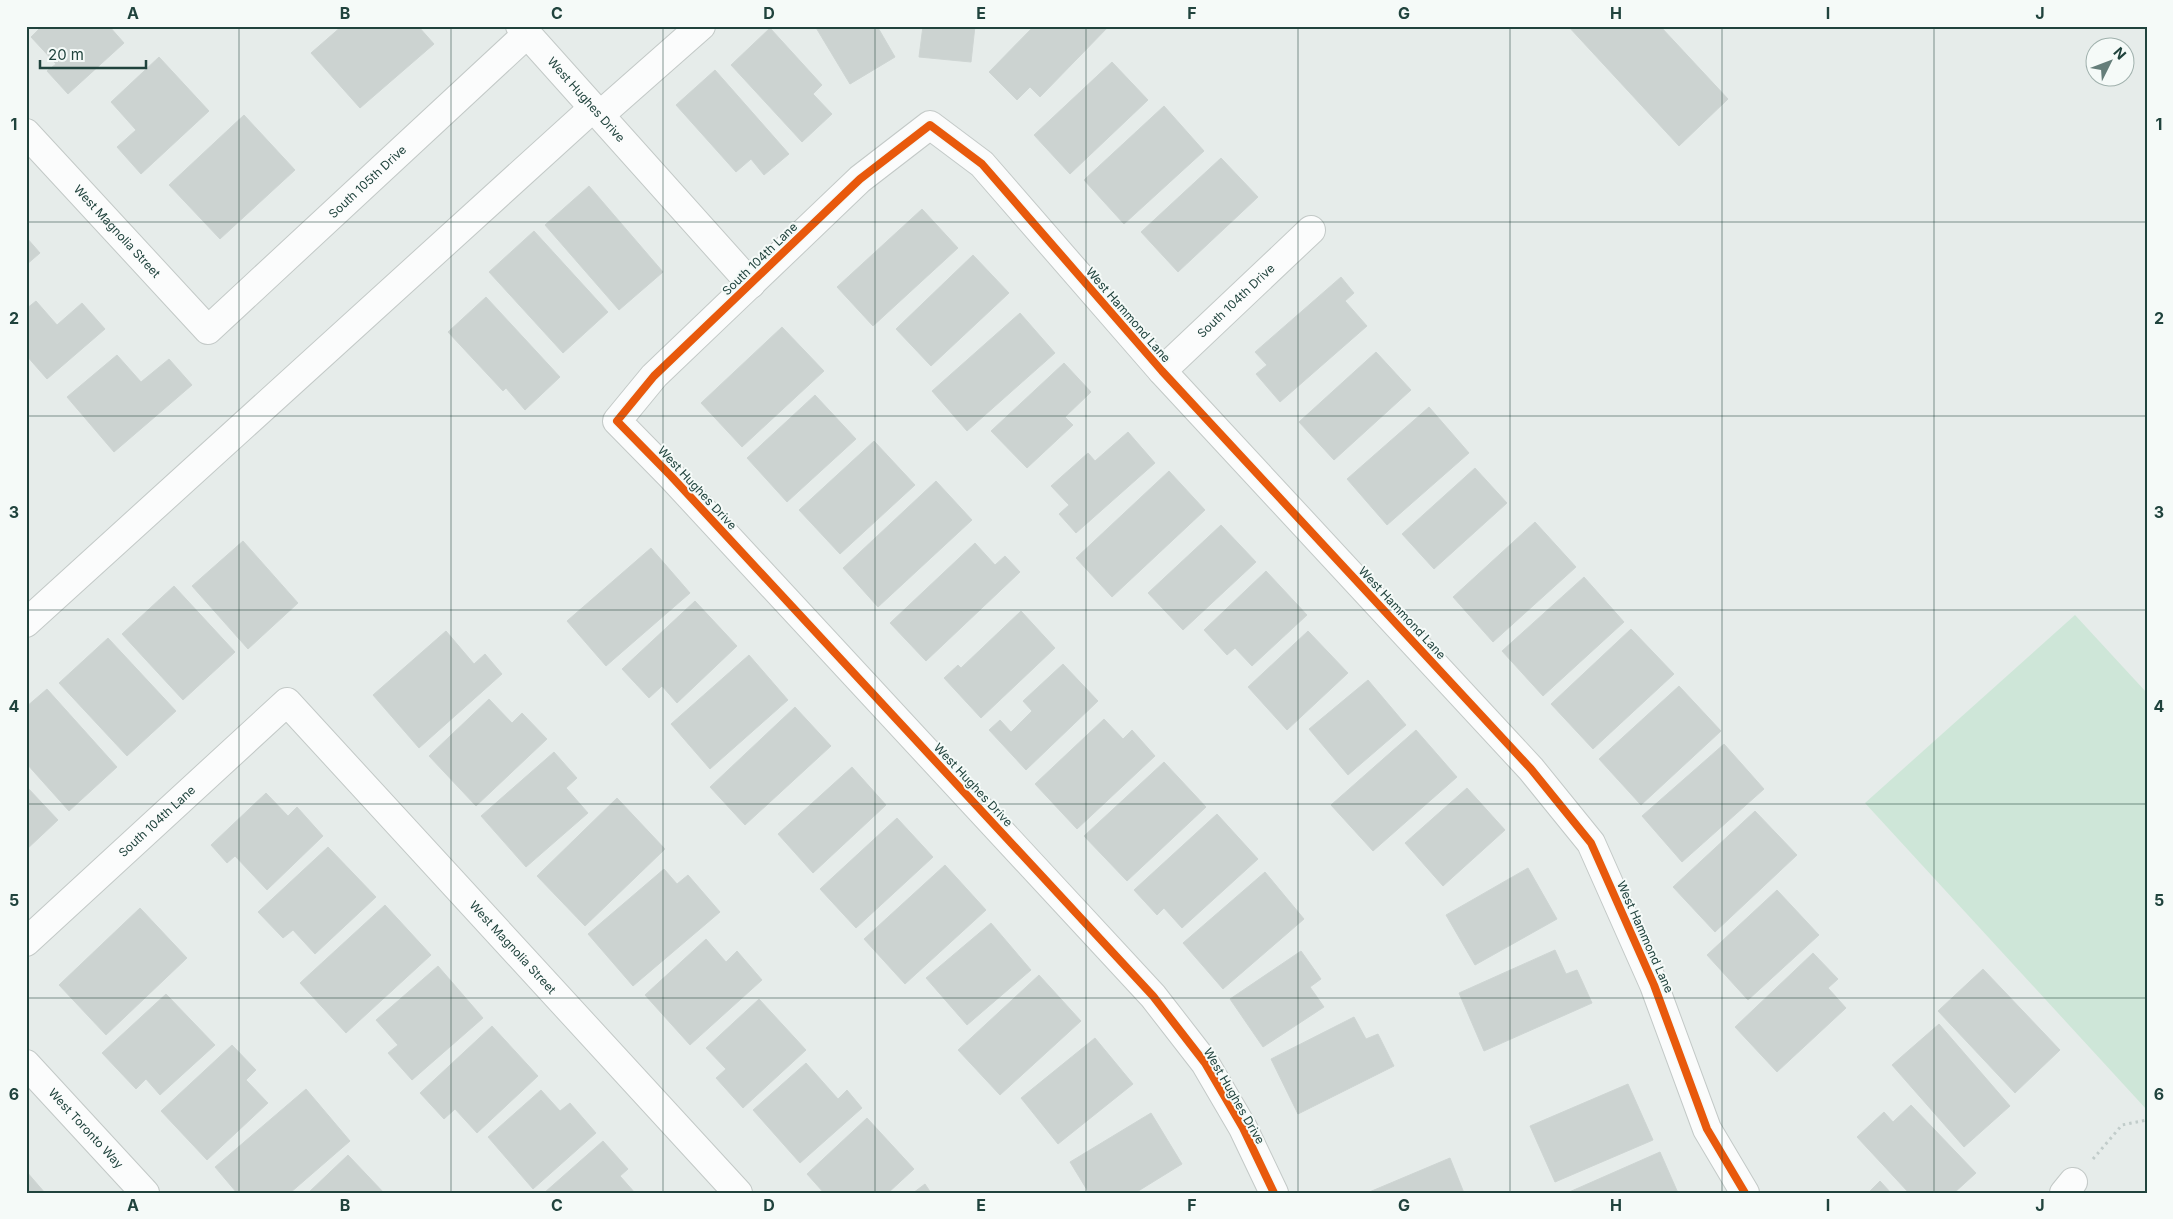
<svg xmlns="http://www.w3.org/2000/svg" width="2173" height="1219" viewBox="0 0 2173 1219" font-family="Inter,sans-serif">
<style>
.green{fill:#cee6d8}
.building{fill:#ccd3d1;stroke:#ced5d3}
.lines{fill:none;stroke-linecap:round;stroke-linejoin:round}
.minor-casing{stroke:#c3c9c7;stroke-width:30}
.path{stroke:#c1ccca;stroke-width:3;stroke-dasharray:2.5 4;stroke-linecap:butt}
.minor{stroke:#fbfcfc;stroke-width:28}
.cycleway-casing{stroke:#f5faf8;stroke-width:11}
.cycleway{stroke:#e8590c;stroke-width:8}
.grid{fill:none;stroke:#20433d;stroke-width:1;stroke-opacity:0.55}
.labels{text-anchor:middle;stroke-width:4;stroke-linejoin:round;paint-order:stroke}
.street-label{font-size:12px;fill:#20433d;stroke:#f5faf8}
.neatline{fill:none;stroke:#20433d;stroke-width:2}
.grid-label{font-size:16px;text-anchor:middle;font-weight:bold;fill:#20433d}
</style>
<rect width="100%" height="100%" fill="#e6ecea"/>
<path class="green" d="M 2075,615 L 2147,693 L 2147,1110 L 1865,803 Z"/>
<g class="building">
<path d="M 42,26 L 109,26 L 124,43 L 68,94 L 47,71 L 56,64 L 31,37 Z"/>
<path d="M 342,26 L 418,26 L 434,44 L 360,108 L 311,53 Z"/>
<path d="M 815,26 L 877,26 L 895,57 L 850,84 Z"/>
<path d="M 923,26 L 975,26 L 971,62 L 919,57 Z"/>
<path d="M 1034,26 L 1109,26 L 1040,97 L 1030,87 L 1017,100 L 989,72 Z"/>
<path d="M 1568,26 L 1660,26 L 1728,99 L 1679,146 Z"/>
<path d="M 770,28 L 822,85 L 813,94 L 832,114 L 802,142 L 731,65 Z"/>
<path d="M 159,57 L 209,111 L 141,174 L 117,147 L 136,130 L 111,102 Z"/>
<path d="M 1112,62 L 1148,100 L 1070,174 L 1034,135 Z"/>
<path d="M 715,70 L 789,154 L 764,175 L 751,159 L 736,172 L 676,105 Z"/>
<path d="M 1164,106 L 1204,151 L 1124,224 L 1084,180 Z"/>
<path d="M 244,115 L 295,170 L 220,239 L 169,185 Z"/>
<path d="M 1221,158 L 1258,197 L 1178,272 L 1141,232 Z"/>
<path d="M 589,186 L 663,272 L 619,310 L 545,225 Z"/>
<path d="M 922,209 L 958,248 L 873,326 L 837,287 Z"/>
<path d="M 534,231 L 608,312 L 563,353 L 489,272 Z"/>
<path d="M 26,237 L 40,253 L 26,265 Z"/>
<path d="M 973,255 L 1009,293 L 931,366 L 896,329 Z"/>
<path d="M 1341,277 L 1354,293 L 1345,301 L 1367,326 L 1280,402 L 1256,374 L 1267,365 L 1255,352 Z"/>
<path d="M 486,297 L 560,377 L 525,410 L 506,388 L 503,391 L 448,332 Z"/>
<path d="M 36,301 L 57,325 L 82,303 L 105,329 L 47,379 L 26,355 L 26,309 Z"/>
<path d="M 1020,313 L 1055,353 L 967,431 L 932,391 Z"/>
<path d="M 782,327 L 824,371 L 742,447 L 701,403 Z"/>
<path d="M 1376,352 L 1411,390 L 1334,460 L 1299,422 Z"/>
<path d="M 117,355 L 141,382 L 169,359 L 192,385 L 114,452 L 67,397 Z"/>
<path d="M 1064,363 L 1091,392 L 1065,417 L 1073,425 L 1027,468 L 991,431 Z"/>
<path d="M 815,395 L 856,439 L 787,502 L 747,458 Z"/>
<path d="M 1429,407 L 1469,453 L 1387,525 L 1347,479 Z"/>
<path d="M 1128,432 L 1155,463 L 1076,533 L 1059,514 L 1069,505 L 1051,486 L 1088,453 L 1095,461 Z"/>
<path d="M 874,441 L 915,485 L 840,554 L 799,510 Z"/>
<path d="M 1475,468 L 1507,503 L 1434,569 L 1402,534 Z"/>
<path d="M 1169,471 L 1205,510 L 1112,597 L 1076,558 Z"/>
<path d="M 936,481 L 972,520 L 878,607 L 843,568 Z"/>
<path d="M 1535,522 L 1576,567 L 1493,642 L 1453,597 Z"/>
<path d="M 1221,525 L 1256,562 L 1183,630 L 1148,593 Z"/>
<path d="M 243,541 L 298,603 L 248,649 L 192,586 Z"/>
<path d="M 975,543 L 995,565 L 1005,556 L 1020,572 L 926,661 L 890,623 Z"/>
<path d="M 651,548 L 690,593 L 606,666 L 567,621 Z"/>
<path d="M 1266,571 L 1307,615 L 1252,666 L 1235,648 L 1227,655 L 1204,630 Z"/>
<path d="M 1584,577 L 1624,622 L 1543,696 L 1502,651 Z"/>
<path d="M 174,586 L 235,652 L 183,700 L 122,634 Z"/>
<path d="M 695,601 L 737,646 L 677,703 L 662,686 L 649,698 L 622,669 Z"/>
<path d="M 1021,611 L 1055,648 L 981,718 L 944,678 L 958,665 L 961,668 Z"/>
<path d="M 1631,629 L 1674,674 L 1593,749 L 1551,704 Z"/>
<path d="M 446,631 L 474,664 L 485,654 L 502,674 L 419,748 L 373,695 Z"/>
<path d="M 1308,631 L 1348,673 L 1287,730 L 1248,687 Z"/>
<path d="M 108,638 L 176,711 L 127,756 L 59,683 Z"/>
<path d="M 749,655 L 788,700 L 710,769 L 671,724 Z"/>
<path d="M 1063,664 L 1098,701 L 1026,770 L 989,730 L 1000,720 L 1011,732 L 1032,711 L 1023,701 Z"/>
<path d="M 1368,680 L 1406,725 L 1348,775 L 1309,729 Z"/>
<path d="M 1679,686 L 1721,731 L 1641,805 L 1599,759 Z"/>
<path d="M 47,689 L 117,767 L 69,811 L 26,763 L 26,707 Z"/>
<path d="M 489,699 L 512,723 L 522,713 L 547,739 L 476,806 L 429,756 Z"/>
<path d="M 795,707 L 831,746 L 745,825 L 710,787 Z"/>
<path d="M 1104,719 L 1123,739 L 1132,730 L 1155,756 L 1077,829 L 1035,784 Z"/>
<path d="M 1416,730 L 1457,777 L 1373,851 L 1331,805 Z"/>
<path d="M 1724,744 L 1764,789 L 1682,862 L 1642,816 Z"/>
<path d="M 554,752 L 577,778 L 566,788 L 588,813 L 526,867 L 481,816 Z"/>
<path d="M 1164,762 L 1206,807 L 1127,881 L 1084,836 Z"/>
<path d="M 852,767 L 886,805 L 813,873 L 778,834 Z"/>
<path d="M 26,786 L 58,820 L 26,850 Z"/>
<path d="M 1467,788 L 1505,830 L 1443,886 L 1405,843 Z"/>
<path d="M 266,793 L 288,816 L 297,807 L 323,836 L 267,890 L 235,856 L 227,863 L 211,845 Z"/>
<path d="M 617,798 L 665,849 L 585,926 L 537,876 Z"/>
<path d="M 1755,811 L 1797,855 L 1715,932 L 1673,887 Z"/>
<path d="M 1217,814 L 1258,859 L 1182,928 L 1164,908 L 1157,915 L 1134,890 Z"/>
<path d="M 897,818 L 933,857 L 856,928 L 820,889 Z"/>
<path d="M 328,847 L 376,897 L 315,954 L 293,930 L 283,938 L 258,912 Z"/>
<path d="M 945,865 L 986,910 L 905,984 L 864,939 Z"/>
<path d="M 1528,868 L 1557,919 L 1475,965 L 1446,915 Z"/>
<path d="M 664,869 L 677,884 L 688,875 L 720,912 L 633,986 L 588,934 Z"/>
<path d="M 1265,872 L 1304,919 L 1223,989 L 1183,943 Z"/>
<path d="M 1777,890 L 1819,935 L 1748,1000 L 1707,955 Z"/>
<path d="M 385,905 L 431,955 L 346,1033 L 300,983 Z"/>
<path d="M 140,908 L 187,958 L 106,1035 L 59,985 Z"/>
<path d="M 991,923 L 1031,970 L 967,1025 L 926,978 Z"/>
<path d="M 706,939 L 726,962 L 737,951 L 762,980 L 690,1045 L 645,995 Z"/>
<path d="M 1555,950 L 1566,974 L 1577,970 L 1592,1003 L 1484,1051 L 1459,993 Z"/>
<path d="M 1301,951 L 1321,979 L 1310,987 L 1324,1007 L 1263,1047 L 1230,999 Z"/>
<path d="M 1813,953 L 1838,979 L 1828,988 L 1846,1008 L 1777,1072 L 1735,1027 Z"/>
<path d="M 438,966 L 483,1018 L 412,1080 L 388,1053 L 398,1045 L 376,1020 Z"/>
<path d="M 1983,969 L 2060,1050 L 2015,1093 L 1938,1011 Z"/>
<path d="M 1039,975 L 1081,1021 L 1000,1095 L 958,1050 Z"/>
<path d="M 166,994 L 215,1045 L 160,1095 L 146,1079 L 136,1089 L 102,1053 Z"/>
<path d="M 759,999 L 806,1050 L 743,1108 L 716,1078 L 726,1069 L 706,1048 Z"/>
<path d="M 1354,1017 L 1366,1039 L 1378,1034 L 1394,1066 L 1298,1114 L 1271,1059 Z"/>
<path d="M 1939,1024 L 2010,1106 L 1964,1147 L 1892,1065 Z"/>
<path d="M 492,1026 L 538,1076 L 477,1133 L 455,1109 L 444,1119 L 420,1093 Z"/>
<path d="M 1095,1038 L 1133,1084 L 1058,1144 L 1021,1098 Z"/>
<path d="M 232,1045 L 256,1070 L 246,1080 L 268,1103 L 207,1160 L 161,1111 Z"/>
<path d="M 806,1063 L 838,1099 L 847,1090 L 862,1108 L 800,1163 L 753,1110 Z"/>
<path d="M 1628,1084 L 1653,1140 L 1555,1182 L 1530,1126 Z"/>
<path d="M 306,1089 L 350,1141 L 290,1193 L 237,1193 L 215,1167 Z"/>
<path d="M 541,1090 L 560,1111 L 570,1103 L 596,1133 L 533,1189 L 488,1137 Z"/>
<path d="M 1911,1105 L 1976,1173 L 1954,1193 L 1909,1193 L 1857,1137 L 1884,1112 L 1893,1122 Z"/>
<path d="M 1151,1113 L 1182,1164 L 1135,1193 L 1089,1193 L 1070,1162 Z"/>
<path d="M 867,1118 L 914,1169 L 888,1193 L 824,1193 L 807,1174 Z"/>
<path d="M 603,1141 L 628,1169 L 620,1176 L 635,1193 L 544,1193 Z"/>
<path d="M 1660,1152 L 1678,1193 L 1567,1193 Z"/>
<path d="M 348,1155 L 384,1193 L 308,1193 Z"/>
<path d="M 1450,1158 L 1464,1193 L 1367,1193 Z"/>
<path d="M 26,1171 L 45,1193 L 26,1193 Z"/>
<path d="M 1880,1181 L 1891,1193 L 1868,1193 Z"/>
<path d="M 925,1184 L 931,1193 L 913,1193 Z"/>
</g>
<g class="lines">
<g class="minor-casing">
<g id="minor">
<path id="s1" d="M 520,26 L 751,284"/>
<path d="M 600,115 L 701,26"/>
<path id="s2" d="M 26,133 L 208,330 L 527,34"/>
<path id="s3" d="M 1162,371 L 1311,230"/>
<path d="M 26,623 L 593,108"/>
<path id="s4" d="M 26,942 L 287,702 L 738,1193"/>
<path id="s5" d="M 26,1064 L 145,1193"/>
<path d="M 1274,1193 L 1243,1128 L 1205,1063 L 1153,996 L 671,476 L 617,421 L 654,376 L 860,179 L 930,125 L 982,164 L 1162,371 L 1531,769 L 1591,843 L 1654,985 L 1707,1129 L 1745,1193"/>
<path d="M 2064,1193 L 2073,1182"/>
</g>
</g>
<path class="path" d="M 2093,1159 L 2122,1125 L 2147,1120"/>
<use href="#minor" class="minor"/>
<g class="cycleway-casing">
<path id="cycleway" d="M 1274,1193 L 1243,1128 L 1205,1063 L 1153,996 L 671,476 L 617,421 L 654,376 L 860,179 L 930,125 L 982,164 L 1162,371 L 1531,769 L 1591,843 L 1654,985 L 1707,1129 L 1745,1193"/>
</g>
<use href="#cycleway" class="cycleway"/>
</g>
<path class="grid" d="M 239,26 L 239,1193M 451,26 L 451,1193M 663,26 L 663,1193M 875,26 L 875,1193M 1086,26 L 1086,1193M 1298,26 L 1298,1193M 1510,26 L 1510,1193M 1722,26 L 1722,1193M 1934,26 L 1934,1193M 26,222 L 2147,222M 26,416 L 2147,416M 26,610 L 2147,610M 26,804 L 2147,804M 26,998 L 2147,998"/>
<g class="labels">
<g class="street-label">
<text dy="4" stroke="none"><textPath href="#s1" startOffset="99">West Hughes Drive</textPath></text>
<text dy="4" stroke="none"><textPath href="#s2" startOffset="486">South 105th Drive</textPath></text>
<text dy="4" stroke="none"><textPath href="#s2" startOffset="134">West Magnolia Street</textPath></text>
<text transform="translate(760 259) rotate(-44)" y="4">South 104th Lane</text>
<text dy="4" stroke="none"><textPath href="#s3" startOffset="102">South 104th Drive</textPath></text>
<text transform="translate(1128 315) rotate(49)" y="4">West Hammond Lane</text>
<text transform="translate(697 488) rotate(47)" y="4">West Hughes Drive</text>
<text transform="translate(1402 613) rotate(47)" y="4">West Hammond Lane</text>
<text transform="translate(973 785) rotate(47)" y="4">West Hughes Drive</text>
<text dy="4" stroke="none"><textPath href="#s4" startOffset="178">South 104th Lane</textPath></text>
<text transform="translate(1645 937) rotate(66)" y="4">West Hammond Lane</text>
<text dy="4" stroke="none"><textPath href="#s4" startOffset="688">West Magnolia Street</textPath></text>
<text transform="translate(1234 1096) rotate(60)" y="4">West Hughes Drive</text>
<text dy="4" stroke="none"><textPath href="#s5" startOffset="88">West Toronto Way</textPath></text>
</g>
</g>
<rect width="2173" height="1219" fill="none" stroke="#f5faf8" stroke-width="55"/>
<g transform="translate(2110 62) rotate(48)"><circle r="24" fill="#f5faf8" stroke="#a0b1ad"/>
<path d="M0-4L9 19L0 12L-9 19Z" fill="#657e7a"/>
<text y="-8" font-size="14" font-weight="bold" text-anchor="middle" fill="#20433d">N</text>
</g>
<path d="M40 60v8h106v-8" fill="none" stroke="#20433d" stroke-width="2.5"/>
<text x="48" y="60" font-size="15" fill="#20433d" stroke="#f5faf8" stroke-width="4" paint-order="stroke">20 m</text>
<rect x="28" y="28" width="2118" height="1164" class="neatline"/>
<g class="grid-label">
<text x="133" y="19">A</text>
<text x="345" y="19">B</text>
<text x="557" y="19">C</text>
<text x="769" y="19">D</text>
<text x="981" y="19">E</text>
<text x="1192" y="19">F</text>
<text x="1404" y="19">G</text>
<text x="1616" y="19">H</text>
<text x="1828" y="19">I</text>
<text x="2040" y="19">J</text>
<text x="14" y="130">1</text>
<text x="2159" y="130">1</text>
<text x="14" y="324">2</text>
<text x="2159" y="324">2</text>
<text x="14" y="518">3</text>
<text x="2159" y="518">3</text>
<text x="14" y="712">4</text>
<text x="2159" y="712">4</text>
<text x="14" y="906">5</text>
<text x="2159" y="906">5</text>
<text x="14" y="1100">6</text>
<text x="2159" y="1100">6</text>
<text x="133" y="1211">A</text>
<text x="345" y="1211">B</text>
<text x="557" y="1211">C</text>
<text x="769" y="1211">D</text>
<text x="981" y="1211">E</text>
<text x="1192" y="1211">F</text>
<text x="1404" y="1211">G</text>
<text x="1616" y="1211">H</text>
<text x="1828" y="1211">I</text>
<text x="2040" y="1211">J</text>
</g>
</svg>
